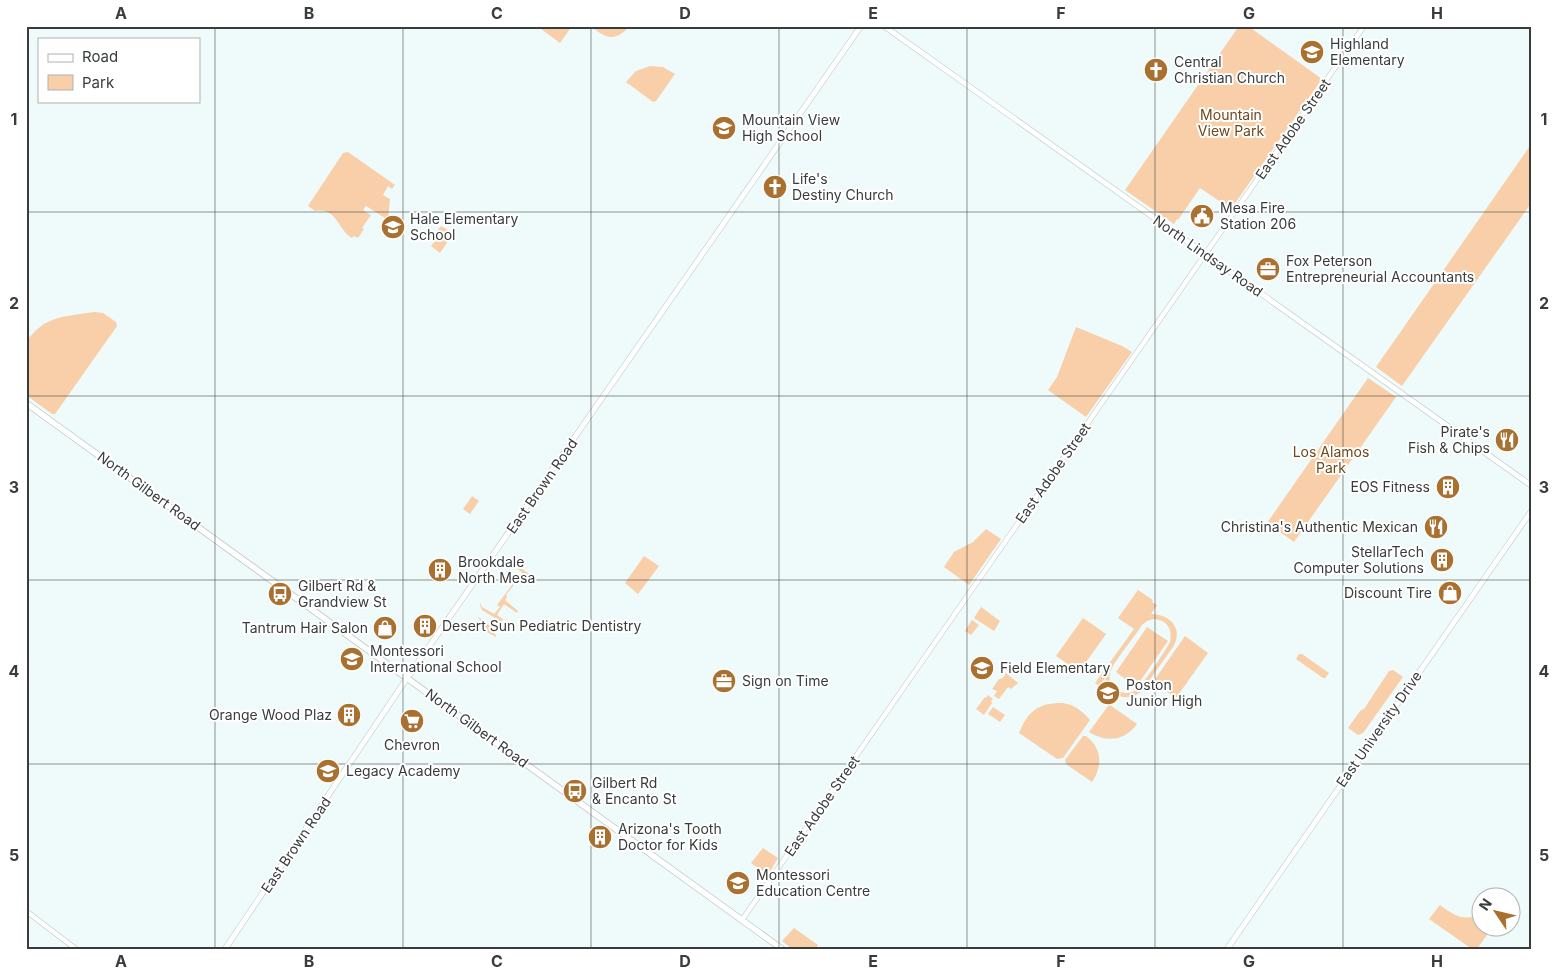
<svg xmlns="http://www.w3.org/2000/svg" width="1558" height="975" viewBox="0 0 1558 975" font-family="Inter,sans-serif">
<style>
.green{fill:#f8cfa8;fill-rule:evenodd}
.lines{fill:none;stroke-linecap:round;stroke-linejoin:round}
.tertiary-casing{stroke:#bbc6c5;stroke-width:5.5}
.secondary-casing{stroke:#bbc6c5;stroke-width:6}
.primary-casing{stroke:#bbc6c5;stroke-width:7}
.tertiary{stroke:#fff;stroke-width:4.5}
.secondary{stroke:#fff;stroke-width:5}
.primary{stroke:#fff;stroke-width:5.5}
.grid{fill:none;stroke:#383c3c;stroke-width:1;stroke-opacity:0.55}
.labels{text-anchor:middle;stroke-width:4;stroke-linejoin:round;paint-order:stroke}
.poi-label{font-size:14px;fill:#383c3c;stroke:#fff;text-anchor:start}
.park-label{font-size:14px;fill:#6f481c;stroke:#fff}
.street-label{font-size:14px;fill:#383c3c;stroke:#fff}
.neatline{fill:none;stroke:#383c3c;stroke-width:2}
.grid-label{font-size:16px;text-anchor:middle;font-weight:bold;fill:#383c3c}
</style>
<rect width="100%" height="100%" fill="#effbfa"/>
<g class="green">
<path d="M 537,26 L 572,26 L 560,43 Z"/>
<path d="M 591,26 L 629,26 C 617,42 605,39 591,26 Z"/>
<path d="M 1239,26 L 1248,26 L 1322,79 L 1231,209 L 1200,188 L 1178,220 L 1177,219 L 1174,224 L 1125,190 Z"/>
<path d="M 650,66 L 663,67 L 675,74 L 656,101 L 653,102 L 626,82 L 636,71 Z"/>
<path d="M 1532,143 L 1532,202 L 1402,386 L 1376,367 Z"/>
<path d="M 348,152 L 395,185 L 392,189 L 388,186 L 383,195 L 390,199 L 388,220 L 366,206 L 363,210 L 371,215 L 362,228 L 364,229 L 358,238 L 354,236 L 352,238 C 337,229 337,207 315,211 L 308,206 L 343,153 Z"/>
<path d="M 441,226 L 450,231 L 451,237 L 440,253 L 431,246 L 440,234 L 437,231 Z"/>
<path d="M 94,312 L 103,313 L 116,322 L 117,326 L 55,414 L 52,414 L 26,395 L 26,342 C 45,315 64,317 94,312 Z"/>
<path d="M 1076,327 L 1122,346 L 1132,352 L 1086,417 L 1048,390 L 1057,377 Z"/>
<path d="M 1368,378 L 1396,397 L 1294,542 L 1267,523 Z"/>
<path d="M 472,496 L 479,501 L 470,514 L 463,509 Z"/>
<path d="M 986,529 L 1001,539 L 969,585 L 944,567 L 954,552 L 973,542 Z"/>
<path d="M 644,556 L 659,566 L 638,594 L 625,583 Z"/>
<path d="M 506,562 L 510,562 C 519,567 532,573 536,583 L 523,573 L 506,595 L 507,597 L 505,600 L 518,611 L 517,613 L 504,604 L 497,615 L 504,620 L 500,621 L 482,610 L 480,605 L 480,603 L 482,607 L 494,614 L 500,607 L 497,605 L 522,572 Z"/>
<path d="M 1138,590 L 1153,600 L 1152,602 L 1157,605 L 1151,614 C 1170,614 1184,629 1173,647 L 1141,692 C 1126,703 1109,696 1105,678 L 1099,686 L 1095,683 L 1134,629 L 1118,618 ZM 1154,619 C 1167,620 1173,629 1170,642 C 1165,651 1144,684 1136,690 C 1123,699 1104,686 1111,670 C 1117,657 1134,638 1142,625 L 1147,621 Z"/>
<path d="M 981,607 L 1000,621 L 994,631 L 974,618 Z"/>
<path d="M 477,616 L 494,629 L 496,637 L 483,630 L 484,626 Z"/>
<path d="M 1083,618 L 1106,634 L 1079,672 L 1056,656 Z"/>
<path d="M 972,620 L 979,625 L 971,635 L 965,631 Z"/>
<path d="M 1147,627 L 1168,641 L 1136,687 L 1116,672 Z"/>
<path d="M 1185,636 L 1208,653 L 1176,698 L 1153,682 Z"/>
<path d="M 1299,654 L 1302,654 L 1329,673 L 1325,678 L 1323,678 L 1296,659 Z"/>
<path d="M 1393,670 L 1403,677 L 1363,733 L 1358,735 L 1348,728 L 1360,711 L 1364,709 L 1389,671 Z"/>
<path d="M 1006,673 L 1018,683 L 1011,689 L 1008,687 L 999,699 L 994,696 L 997,691 L 992,689 L 999,679 L 1003,678 Z"/>
<path d="M 988,695 L 993,699 L 991,701 L 992,703 L 984,715 L 976,709 L 985,697 L 986,698 Z"/>
<path d="M 1062,703 C 1074,704 1082,711 1090,720 L 1063,758 L 1057,759 L 1019,733 C 1028,711 1038,703 1062,703 Z"/>
<path d="M 1110,705 L 1137,724 C 1125,741 1106,743 1089,732 L 1108,706 Z"/>
<path d="M 993,707 L 1005,715 L 1000,722 L 988,714 Z"/>
<path d="M 1083,736 L 1086,736 C 1102,748 1103,766 1092,782 L 1066,764 L 1065,760 Z"/>
<path d="M 763,848 L 778,858 L 768,875 L 751,863 Z"/>
<path d="M 1440,905 C 1452,914 1466,924 1480,912 L 1480,928 L 1492,928 L 1477,949 L 1472,949 L 1429,919 Z"/>
<path d="M 794,928 L 818,945 L 816,949 L 792,949 L 782,941 Z"/>
</g>
<g class="lines">
<g class="tertiary-casing">
<g id="tertiary">
<path d="M 26,911 L 76,949"/>
<path d="M 742,920 L 1364,26"/>
</g>
</g>
<g class="secondary-casing">
<g id="secondary">
<path d="M 884,26 L 1532,486"/>
<path d="M 225,949 L 403,684 L 861,26"/>
<path d="M 1227,949 L 1532,510"/>
</g>
</g>
<g class="primary-casing">
<path id="primary" d="M 26,403 L 782,949"/>
</g>
<use href="#tertiary" class="tertiary"/>
<use href="#secondary" class="secondary"/>
<use href="#primary" class="primary"/>
</g>
<path class="grid" d="M 215,26 L 215,949M 403,26 L 403,949M 591,26 L 591,949M 779,26 L 779,949M 967,26 L 967,949M 1155,26 L 1155,949M 1343,26 L 1343,949M 26,212 L 1532,212M 26,396 L 1532,396M 26,580 L 1532,580M 26,764 L 1532,764"/>
<defs>
<g id="school-disc" transform="scale(1.25)"><circle r="9.5" fill="#aa7030" stroke="#fff"/><path d="M0-5L7-2L0 1L-7-2ZM-4 1L0 2.5L4 1V4Q0 6-4 4Z" fill="#fff"/></g>
<g id="church-disc" transform="scale(1.25)"><circle r="9.5" fill="#aa7030" stroke="#fff"/><path d="M-1.2-6h2.4v3.5h3.3v2.4h-3.3V6h-2.4V-.1h-3.3v-2.4h3.3Z" fill="#fff"/></g>
<g id="civic-disc" transform="scale(1.25)"><circle r="9.5" fill="#aa7030" stroke="#fff"/><path d="M-.6-6.5H3V-4.5H.6V-3L4-1V1h2V6H-6V1h2V-1L-.6-3ZM-1.2 2.5V6h2.4V2.5Z" fill="#fff"/></g>
<g id="office-disc" transform="scale(1.25)"><circle r="9.5" fill="#aa7030" stroke="#fff"/><path d="M-6-3h4V-5.5h4V-3h4V5H-6ZM-1-4.5V-3h2v-1.5ZM-6 0V1H6V0Z" fill="#fff"/></g>
<g id="restaurant-disc" transform="scale(1.25)"><circle r="9.5" fill="#aa7030" stroke="#fff"/><path d="M-5-6h1v4h1v-4h1v4h1v-4h1v5L-1.5 .5V6h-2V.5L-5-1ZM5-6V6H3V1.5H1.5Q1.5-4 5-6Z" fill="#fff"/></g>
<g id="building-disc" transform="scale(1.25)"><circle r="9.5" fill="#aa7030" stroke="#fff"/><path d="M-4-6H4V6H1V3H-1V6H-4ZM-2.5-4.3h1.7v1.8h-1.7ZM.8-4.3h1.7v1.8H.8ZM-2.5-1h1.7V.8h-1.7ZM.8-1h1.7V.8H.8Z" fill="#fff"/></g>
<g id="shop-disc" transform="scale(1.25)"><circle r="9.5" fill="#aa7030" stroke="#fff"/><path d="M-5-2.5h2.3a2.7 3.5 0 0 1 5.4 0H5L5.5 6h-11ZM-1.5-2.5h3a1.5 2.3 0 0 0-3 0Z" fill="#fff"/></g>
<g id="bus-disc" transform="scale(1.25)"><circle r="9.5" fill="#aa7030" stroke="#fff"/><path d="M-5-6H5V4H4V6H2V4H-2V6H-4V4H-5ZM-3.5-4V0h7V-4ZM-3.5 1.2v1.5H-2V1.2ZM2 1.2v1.5H3.5V1.2Z" fill="#fff"/></g>
<g id="supermarket-disc" transform="scale(1.25)"><circle r="9.5" fill="#aa7030" stroke="#fff"/><path d="M-6-5.5h2.5l.6 2H6L4.5 2H-2.5L-4.4-4H-6ZM-1.5 3.2a1.3 1.3 0 1 0 .1 0ZM3 3.2a1.3 1.3 0 1 0 .1 0Z" fill="#fff"/></g>
</defs>
<g fill-rule="evenodd">
<use href="#school-disc" x="1312" y="52"/>
<use href="#church-disc" x="1156" y="70"/>
<use href="#school-disc" x="724" y="128"/>
<use href="#church-disc" x="775" y="187"/>
<use href="#civic-disc" x="1202" y="216"/>
<use href="#school-disc" x="393" y="227"/>
<use href="#office-disc" x="1268" y="269"/>
<use href="#restaurant-disc" x="1507" y="440"/>
<use href="#building-disc" x="1448" y="487"/>
<use href="#restaurant-disc" x="1436" y="527"/>
<use href="#building-disc" x="1442" y="560"/>
<use href="#building-disc" x="440" y="570"/>
<use href="#shop-disc" x="1450" y="593"/>
<use href="#bus-disc" x="280" y="594"/>
<use href="#building-disc" x="425" y="626"/>
<use href="#shop-disc" x="385" y="628"/>
<use href="#school-disc" x="352" y="659"/>
<use href="#school-disc" x="982" y="668"/>
<use href="#office-disc" x="724" y="681"/>
<use href="#school-disc" x="1108" y="693"/>
<use href="#building-disc" x="349" y="715"/>
<use href="#supermarket-disc" x="412" y="721"/>
<use href="#school-disc" x="328" y="771"/>
<use href="#bus-disc" x="575" y="791"/>
<use href="#building-disc" x="600" y="837"/>
<use href="#school-disc" x="738" y="883"/>
</g>
<g class="labels">
<g class="poi-label">
<text x="1330" y="49">Highland<tspan x="1330" dy="16">Elementary</tspan></text>
<text x="1174" y="67">Central<tspan x="1174" dy="16">Christian Church</tspan></text>
<text x="742" y="125">Mountain View<tspan x="742" dy="16">High School</tspan></text>
<text x="792" y="184">Life's<tspan x="792" dy="16">Destiny Church</tspan></text>
<text x="1220" y="213">Mesa Fire<tspan x="1220" dy="16">Station 206</tspan></text>
<text x="410" y="224">Hale Elementary<tspan x="410" dy="16">School</tspan></text>
<text x="1286" y="266">Fox Peterson<tspan x="1286" dy="16">Entrepreneurial Accountants</tspan></text>
<text x="1490" y="437" text-anchor="end">Pirate's<tspan x="1490" dy="16">Fish &amp; Chips</tspan></text>
<text x="1430" y="492" text-anchor="end">EOS Fitness</text>
<text x="1418" y="532" text-anchor="end">Christina's Authentic Mexican</text>
<text x="1424" y="557" text-anchor="end">StellarTech<tspan x="1424" dy="16">Computer Solutions</tspan></text>
<text x="458" y="567">Brookdale<tspan x="458" dy="16">North Mesa</tspan></text>
<text x="298" y="591">Gilbert Rd &amp;<tspan x="298" dy="16">Grandview St</tspan></text>
<text x="1432" y="598" text-anchor="end">Discount Tire</text>
<text x="442" y="631">Desert Sun Pediatric Dentistry</text>
<text x="368" y="633" text-anchor="end">Tantrum Hair Salon</text>
<text x="370" y="656">Montessori<tspan x="370" dy="16">International School</tspan></text>
<text x="1000" y="673">Field Elementary</text>
<text x="742" y="686">Sign on Time</text>
<text x="1126" y="690">Poston<tspan x="1126" dy="16">Junior High</tspan></text>
<text x="332" y="720" text-anchor="end">Orange Wood Plaz</text>
<text x="412" y="750" text-anchor="middle">Chevron</text>
<text x="346" y="776">Legacy Academy</text>
<text x="592" y="788">Gilbert Rd<tspan x="592" dy="16">&amp; Encanto St</tspan></text>
<text x="618" y="834">Arizona's Tooth<tspan x="618" dy="16">Doctor for Kids</tspan></text>
<text x="756" y="880">Montessori<tspan x="756" dy="16">Education Centre</tspan></text>
</g>
<g class="park-label">
<text x="1231" y="120">Mountain<tspan x="1231" dy="16">View Park</tspan></text>
<text x="1331" y="457">Los Alamos<tspan x="1331" dy="16">Park</tspan></text>
</g>
<g class="street-label">
<text transform="translate(1293 129) rotate(-55)" y="5">East Adobe Street</text>
<text transform="translate(1208 256) rotate(35)" y="5">North Lindsay Road</text>
<text transform="translate(1053 473) rotate(-55)" y="5">East Adobe Street</text>
<text transform="translate(542 486) rotate(-55)" y="5">East Brown Road</text>
<text transform="translate(149 491) rotate(36)" y="5">North Gilbert Road</text>
<text transform="translate(477 728) rotate(36)" y="5">North Gilbert Road</text>
<text transform="translate(1379 729) rotate(-55)" y="5">East University Drive</text>
<text transform="translate(822 806) rotate(-55)" y="5">East Adobe Street</text>
<text transform="translate(296 845) rotate(-56)" y="5">East Brown Road</text>
</g>
</g>
<rect width="1558" height="975" fill="none" stroke="#ffffff" stroke-width="55"/>
<rect x="38" y="38" width="162" height="65" fill="#ffffff" stroke="#afb1b1"/>
<rect x="48" y="54" width="25" height="8" fill="#ffffff" stroke="#afb1b1"/>
<text x="82" y="62" font-size="15" fill="#383c3c">Road</text>
<rect x="48" y="75" width="25" height="15" fill="#f8cfa8" stroke="#afb1b1"/>
<text x="82" y="88" font-size="15" fill="#383c3c">Park</text>
<g transform="translate(1496 912) rotate(305)"><circle r="24" fill="#ffffff" stroke="#afb1b1"/>
<path d="M0-4L9 19L0 12L-9 19Z" fill="#aa7030"/>
<text y="-8" font-size="14" font-weight="bold" text-anchor="middle" fill="#383c3c">N</text>
</g>
<rect x="28" y="28" width="1502" height="920" class="neatline"/>
<g class="grid-label">
<text x="121" y="19">A</text>
<text x="309" y="19">B</text>
<text x="497" y="19">C</text>
<text x="685" y="19">D</text>
<text x="873" y="19">E</text>
<text x="1061" y="19">F</text>
<text x="1249" y="19">G</text>
<text x="1437" y="19">H</text>
<text x="14" y="125">1</text>
<text x="1544" y="125">1</text>
<text x="14" y="309">2</text>
<text x="1544" y="309">2</text>
<text x="14" y="493">3</text>
<text x="1544" y="493">3</text>
<text x="14" y="677">4</text>
<text x="1544" y="677">4</text>
<text x="14" y="861">5</text>
<text x="1544" y="861">5</text>
<text x="121" y="967">A</text>
<text x="309" y="967">B</text>
<text x="497" y="967">C</text>
<text x="685" y="967">D</text>
<text x="873" y="967">E</text>
<text x="1061" y="967">F</text>
<text x="1249" y="967">G</text>
<text x="1437" y="967">H</text>
</g>
</svg>
